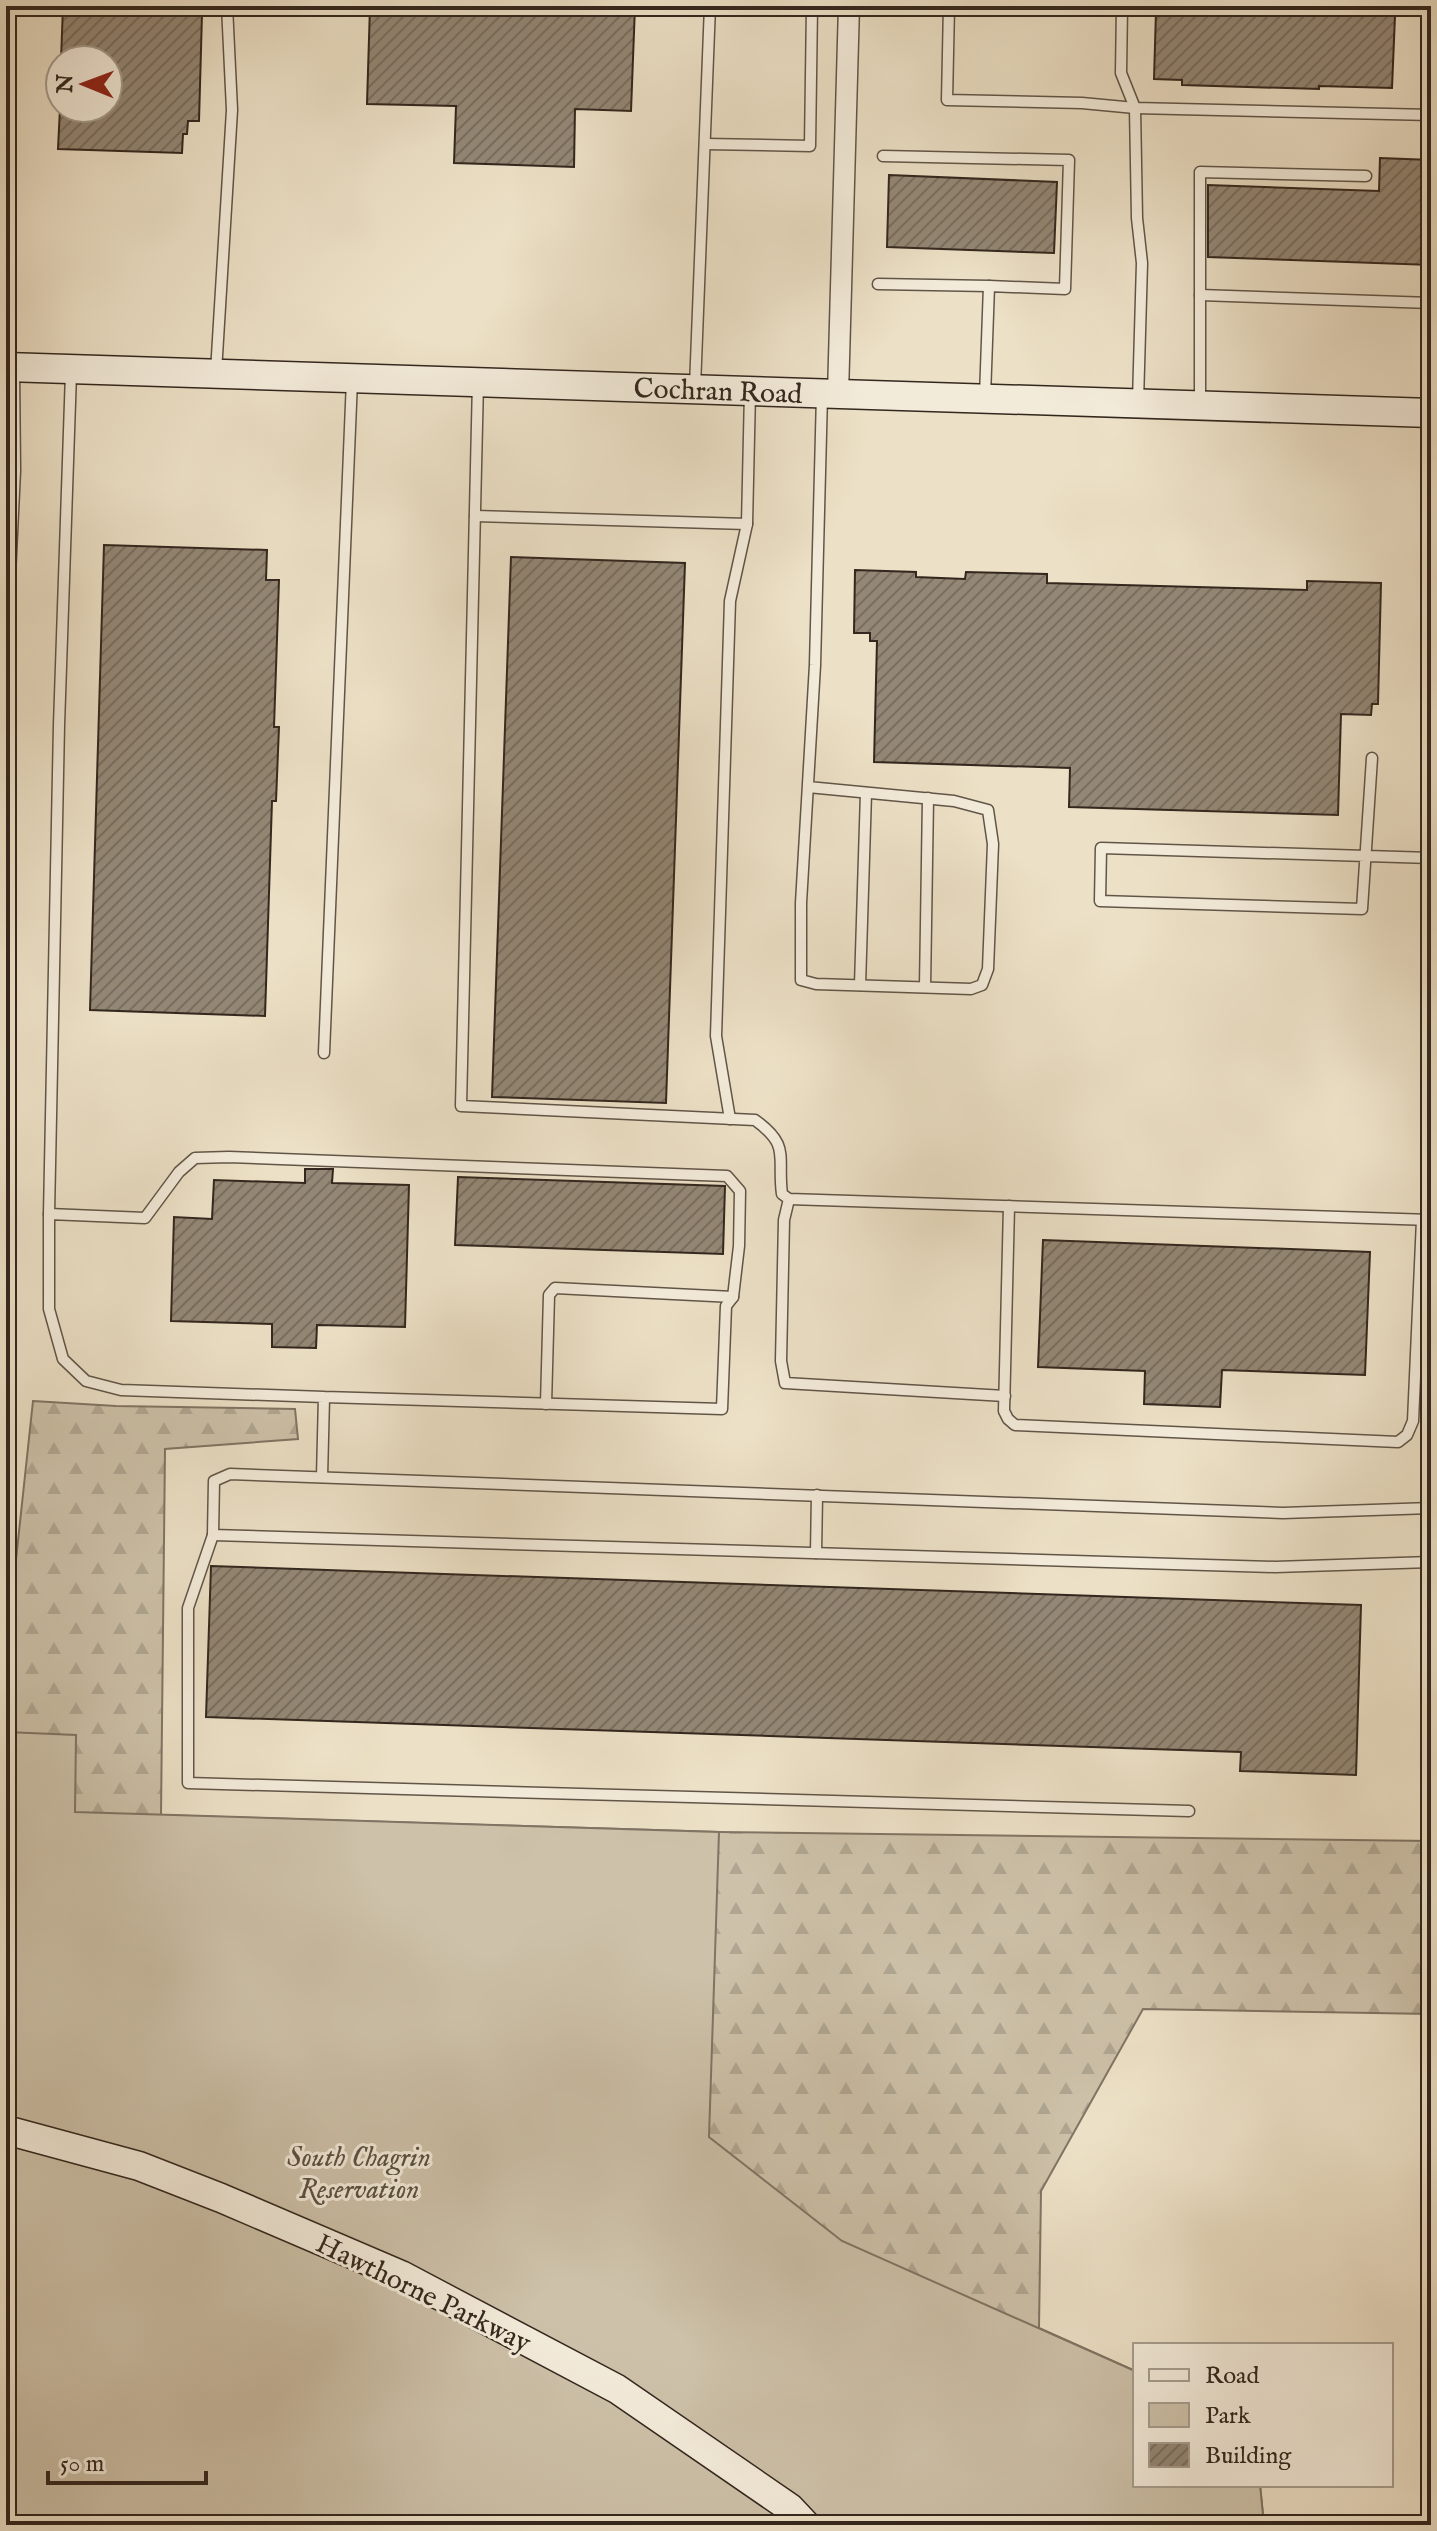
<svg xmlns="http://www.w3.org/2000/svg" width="1437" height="2531" viewBox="0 0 1437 2531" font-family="'IM FELL English',serif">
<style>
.forest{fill:url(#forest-firs);stroke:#807464;stroke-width:2}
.park{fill:#cdc1a9;stroke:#807464;stroke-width:2}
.building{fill:url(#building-hatch);stroke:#33271e;stroke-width:2}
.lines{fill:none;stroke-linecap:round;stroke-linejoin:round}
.lane-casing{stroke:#615548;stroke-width:13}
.street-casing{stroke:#615548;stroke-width:23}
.secondary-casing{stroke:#33271e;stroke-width:31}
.lane{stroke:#f3ebda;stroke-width:10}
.street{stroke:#f3ebda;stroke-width:20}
.secondary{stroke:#f3ebda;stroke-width:28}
.labels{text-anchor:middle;stroke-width:6;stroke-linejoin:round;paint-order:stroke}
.street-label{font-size:28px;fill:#33271e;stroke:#f3ebda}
.park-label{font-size:28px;font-style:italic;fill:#5a4e41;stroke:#f3ebda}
</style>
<defs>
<pattern id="forest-firs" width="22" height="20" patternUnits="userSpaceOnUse" patternTransform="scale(2)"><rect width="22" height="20" fill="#cdc1a9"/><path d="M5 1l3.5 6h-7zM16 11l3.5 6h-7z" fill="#b0a691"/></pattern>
<pattern id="building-hatch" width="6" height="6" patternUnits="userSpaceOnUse" patternTransform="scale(2)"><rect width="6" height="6" fill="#938775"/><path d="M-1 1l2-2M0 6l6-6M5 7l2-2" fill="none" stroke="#796e5f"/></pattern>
</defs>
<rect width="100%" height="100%" fill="#ece0c6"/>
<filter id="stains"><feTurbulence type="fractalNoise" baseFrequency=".0025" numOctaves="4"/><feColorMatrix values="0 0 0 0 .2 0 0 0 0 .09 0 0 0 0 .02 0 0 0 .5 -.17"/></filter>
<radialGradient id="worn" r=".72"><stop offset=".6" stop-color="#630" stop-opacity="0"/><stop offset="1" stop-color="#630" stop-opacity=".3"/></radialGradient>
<path class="forest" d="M 33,1401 L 116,1406 L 295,1409 L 298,1439 L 165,1449 L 161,1815 L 719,1832 L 1431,1841 L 1431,2014 L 1143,2009 L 1041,2191 L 1039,2328 L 1135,2371 L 1135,2485 L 1260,2485 L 1264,2525 L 6,2525 L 6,1653 Z"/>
<path class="park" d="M 6,1732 L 76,1735 L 75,1812 L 719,1832 L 709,2137 L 842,2241 L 1135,2371 L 1135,2485 L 1260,2485 L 1264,2525 L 6,2525 Z"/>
<g class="building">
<path d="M 63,6 L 174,6 L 174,14 L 202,14 L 199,121 L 188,121 L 187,134 L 183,134 L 182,153 L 58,149 L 60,108 L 108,108 L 108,60 L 61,60 Z"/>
<path d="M 370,6 L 635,6 L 631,111 L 575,109 L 574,167 L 454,163 L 456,106 L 367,104 Z"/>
<path d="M 1184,6 L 1323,10 L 1395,16 L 1392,88 L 1319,86 L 1319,89 L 1182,85 L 1182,80 L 1154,79 L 1156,11 L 1184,11 Z"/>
<path d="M 1380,158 L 1431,160 L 1431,265 L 1208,257 L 1208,185 L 1379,191 Z"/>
<path d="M 889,175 L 1057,182 L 1054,253 L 887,247 Z"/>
<path d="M 104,545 L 267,550 L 266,580 L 279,580 L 274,727 L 279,727 L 276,801 L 272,801 L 265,1016 L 90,1010 Z"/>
<path d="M 511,557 L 685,563 L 666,1103 L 492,1097 Z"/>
<path d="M 855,570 L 916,572 L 916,577 L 965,579 L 966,572 L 1047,574 L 1047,583 L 1307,590 L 1307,581 L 1381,583 L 1378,704 L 1372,704 L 1371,715 L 1341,714 L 1338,815 L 1069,807 L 1070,768 L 874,762 L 877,641 L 870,641 L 870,633 L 854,633 Z"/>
<path d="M 305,1169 L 333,1169 L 332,1183 L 409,1185 L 405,1327 L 317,1325 L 316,1348 L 272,1347 L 272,1324 L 171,1321 L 174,1217 L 212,1219 L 214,1180 L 305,1183 Z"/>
<path d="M 458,1177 L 725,1186 L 723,1254 L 455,1245 Z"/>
<path d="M 1043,1240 L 1370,1252 L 1365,1375 L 1222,1370 L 1220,1407 L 1144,1404 L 1145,1371 L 1038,1367 Z"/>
<path d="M 211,1566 L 1361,1605 L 1356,1775 L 1240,1771 L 1241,1752 L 206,1717 Z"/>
</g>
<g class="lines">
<g class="lane-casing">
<g id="lane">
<path d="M 949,6 L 947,100 L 1082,103 L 1135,108 L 1431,115"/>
<path d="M 1122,6 L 1121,73 L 1135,108 L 1137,218 L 1142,263 L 1138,401"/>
<path d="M 705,144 L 810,146 L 812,6"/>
<path d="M 883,156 L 1069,160 L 1065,289 L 989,286 L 985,396"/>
<path d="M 878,284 L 989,286"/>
<path d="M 1200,295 L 1431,303"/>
<path d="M 216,372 L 232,110 L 227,6"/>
<path d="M 478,382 L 461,1106 L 755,1120 C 791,1146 777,1156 782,1194 L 789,1199 L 1431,1220"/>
<path d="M 695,387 L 710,6"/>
<path d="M 1200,403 L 1200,172 L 1366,176"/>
<path d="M 475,516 L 747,524"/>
<path d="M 1372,758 L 1362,909 L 1100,901 L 1101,848 L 1431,858"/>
<path d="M 808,787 L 954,801 L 988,810 L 993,844 L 988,969 L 982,985 L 971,989 L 816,984 L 801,980 L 801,903 L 815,665 L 822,395"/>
<path d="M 6,876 L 8,617 L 15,471 L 14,369"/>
<path d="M 860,985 L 866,793"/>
<path d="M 925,987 L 928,798"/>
<path d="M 324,1053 L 352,380"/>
<path d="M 730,1119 L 716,1036 L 730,601 L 747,524 L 750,392"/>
<path d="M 789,1199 L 784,1220 L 781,1361 L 785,1383 L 1005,1396"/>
<path d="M 1009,1206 L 1004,1411 L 1008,1419 L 1015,1425 L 1398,1442 L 1407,1435 L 1413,1421 L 1422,1220"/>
<path d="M 49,1214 L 59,725 L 71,373"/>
<path d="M 546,1404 L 549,1295 L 555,1288 L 733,1297"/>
<path d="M 322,1477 L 324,1397 L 722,1409 L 726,1306 L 733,1297 L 739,1246 L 740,1191 L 727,1176 L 229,1157 L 195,1158 L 179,1172 L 145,1218 L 49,1214 L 49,1309 L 63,1359 L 86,1381 L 121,1390 L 324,1397"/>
<path d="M 1431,1508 L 1283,1513 L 230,1474 L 214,1481 L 213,1535 L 1275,1567 L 1431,1562"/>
<path d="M 213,1535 L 188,1608 L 188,1783 L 1189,1811"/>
<path d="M 816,1553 L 817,1495"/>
</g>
</g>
<g class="street-casing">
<path id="street" d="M 838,394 L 849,6"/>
</g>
<g class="secondary-casing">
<g id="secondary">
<path d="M 6,367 L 1431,413"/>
<path d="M 6,2130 L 139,2166 L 221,2198 L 401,2275 L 617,2389 L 790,2508 L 806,2525"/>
</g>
</g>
<use href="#lane" class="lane"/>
<use href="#street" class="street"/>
<use href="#secondary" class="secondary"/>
</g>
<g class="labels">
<g class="street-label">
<text transform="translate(718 390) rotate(2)" y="10">Cochran Road</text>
<text transform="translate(424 2292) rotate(26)" y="10">Hawthorne Parkway</text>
</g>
<g class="park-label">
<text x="359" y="2166">South Chagrin<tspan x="359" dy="32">Reservation</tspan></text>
</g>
</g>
<rect width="1437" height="2531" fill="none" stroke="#ece0c6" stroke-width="32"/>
<rect x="8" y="8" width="1421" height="2515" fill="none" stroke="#33271e" stroke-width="4"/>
<rect x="16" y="16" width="1405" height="2499" fill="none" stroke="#33271e" stroke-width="2"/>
<rect x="1133" y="2343" width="260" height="144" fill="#f3ebda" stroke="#a69d8f" stroke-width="2"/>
<rect x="1149" y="2369" width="40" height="12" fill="#f3ebda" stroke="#a69d8f" stroke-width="2"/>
<text x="1205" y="2383" font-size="24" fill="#33271e">Road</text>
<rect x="1149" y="2403" width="40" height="24" fill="#cdc1a9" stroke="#a69d8f" stroke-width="2"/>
<text x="1205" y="2423" font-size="24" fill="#33271e">Park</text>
<rect x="1149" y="2443" width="40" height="24" fill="url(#building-hatch)" stroke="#a69d8f" stroke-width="2"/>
<text x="1205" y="2463" font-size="24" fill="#33271e">Building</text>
<g transform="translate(84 84) rotate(271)"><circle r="38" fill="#f3ebda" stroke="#a69d8f" stroke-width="2"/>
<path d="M0-6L14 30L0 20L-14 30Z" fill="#8f2418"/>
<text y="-12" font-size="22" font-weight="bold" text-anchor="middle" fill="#33271e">N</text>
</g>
<path d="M48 2471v12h158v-12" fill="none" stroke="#33271e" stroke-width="4"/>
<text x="60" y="2471" font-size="24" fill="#33271e" stroke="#f3ebda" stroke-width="6" paint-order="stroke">50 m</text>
<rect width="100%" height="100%" filter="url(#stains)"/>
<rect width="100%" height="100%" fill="url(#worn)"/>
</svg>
